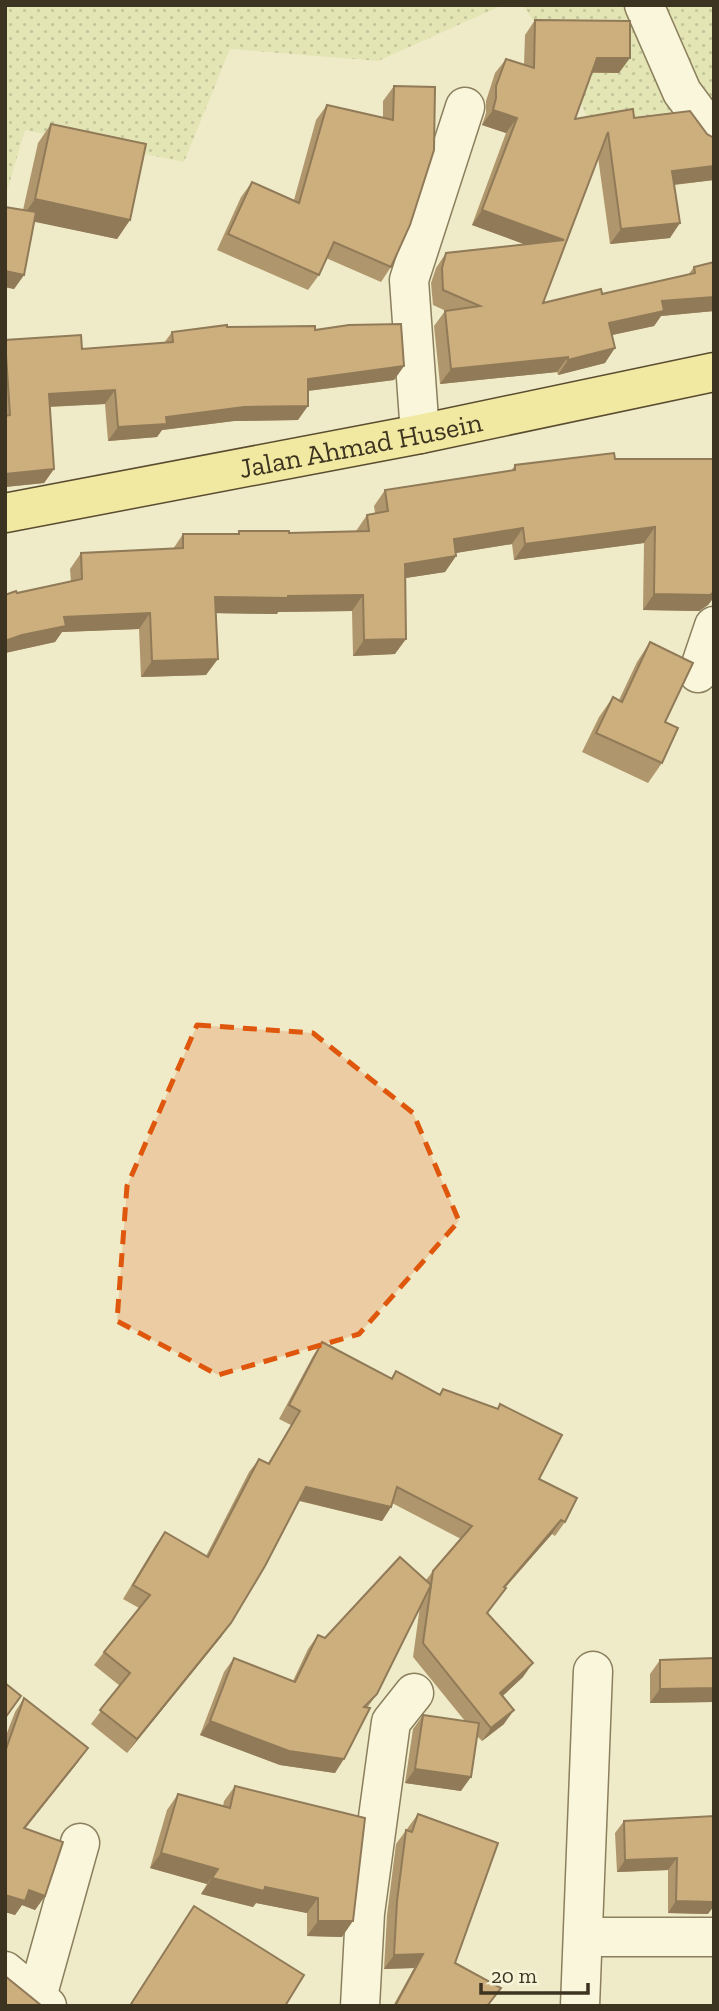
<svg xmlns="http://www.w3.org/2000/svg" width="719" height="2011" viewBox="0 0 719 2011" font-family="'Zilla Slab',serif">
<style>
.farmland{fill:url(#farmland-dots)}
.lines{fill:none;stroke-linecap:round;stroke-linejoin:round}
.minor-casing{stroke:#8c7f5d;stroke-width:41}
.major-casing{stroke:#5a4c31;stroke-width:41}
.minor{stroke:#f9f6dc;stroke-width:38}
.major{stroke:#f1e8a1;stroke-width:38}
.wall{fill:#b0966c}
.shaded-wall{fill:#907a58}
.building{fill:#cdaf7e;stroke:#907a58;stroke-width:2}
.marked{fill:#df570d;fill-opacity:0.2;stroke:#df570d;stroke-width:5;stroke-dasharray:14 9;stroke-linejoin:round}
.labels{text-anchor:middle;stroke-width:5;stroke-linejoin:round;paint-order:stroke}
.street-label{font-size:28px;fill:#3c3320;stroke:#f6f4d8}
</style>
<defs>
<pattern id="farmland-dots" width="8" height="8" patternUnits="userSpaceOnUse" patternTransform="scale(1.75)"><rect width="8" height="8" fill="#e3e5b5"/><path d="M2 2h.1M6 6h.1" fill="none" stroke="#c4c59b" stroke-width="1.8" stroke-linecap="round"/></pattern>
</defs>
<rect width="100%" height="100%" fill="#efebc8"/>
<g class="farmland">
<path d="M 5,5 L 503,5 L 378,61 L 230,49 L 184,162 L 25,130 L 5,198 Z"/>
<path d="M 523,5 L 714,5 L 714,171 L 607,165 L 569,74 Z"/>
</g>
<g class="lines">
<g class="minor-casing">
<g id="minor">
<path d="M 644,5 L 682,92 L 714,135"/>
<path d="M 420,434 L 409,280 L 465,107"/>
<path d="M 698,673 L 714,626"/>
<path d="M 584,1937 L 714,1937"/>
<path d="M 5,1971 L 47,2006"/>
<path d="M 37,1997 L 80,1843"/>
<path d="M 360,2006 L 365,1913 L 391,1722 L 414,1693"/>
<path d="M 580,2006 L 593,1671"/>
</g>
</g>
<g class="major-casing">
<g id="major">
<path id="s1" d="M 5,513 L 420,434 L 714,372"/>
</g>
</g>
<use href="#minor" class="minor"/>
<use href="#major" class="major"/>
</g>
<g class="wall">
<path d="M 535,20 L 619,73 L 592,73 L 575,119 L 634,118 L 707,134 L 714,138 L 714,180 L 674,185 L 670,238 L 610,244 L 598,157 L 543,303 L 602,294 L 688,275 L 694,267 L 714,262 L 714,311 L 661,316 L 654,326 L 612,335 L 605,363 L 558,375 L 557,372 L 440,384 L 434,326 L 445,311 L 446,311 L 433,305 L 431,283 L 436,268 L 446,253 L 525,244 L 472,225 L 506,133 L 482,125 L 486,113 L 486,101 L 495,73 L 506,59 L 524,65 L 525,35 Z"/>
<path d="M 394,86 L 391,267 L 381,282 L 326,258 L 319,275 L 308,290 L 217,250 L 241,197 L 252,182 L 294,200 L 316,120 L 327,105 L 383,118 L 383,101 Z"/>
<path d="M 51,124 L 130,220 L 117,239 L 34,221 L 24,275 L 14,289 L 5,287 L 5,207 L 23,210 L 38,143 Z"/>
<path d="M 227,327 L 315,330 L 404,366 L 394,380 L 308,391 L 298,420 L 234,421 L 162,430 L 157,437 L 108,441 L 105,404 L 50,407 L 54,469 L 44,483 L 5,487 L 5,340 L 82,349 L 164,343 L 172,332 Z"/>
<path d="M 615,459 L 714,459 L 714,597 L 708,605 L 699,611 L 643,610 L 644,543 L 514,560 L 512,544 L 456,553 L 456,556 L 445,572 L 405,578 L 395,654 L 353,656 L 352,611 L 278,612 L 277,614 L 216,613 L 206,675 L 141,677 L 139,629 L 62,632 L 55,642 L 5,653 L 5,595 L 71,582 L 70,569 L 81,553 L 173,549 L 183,534 L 237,534 L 239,531 L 289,533 L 356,531 L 367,515 L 375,513 L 374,506 L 385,490 L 511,471 L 515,465 Z"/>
<path d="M 650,642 L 665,722 L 662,763 L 648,783 L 582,752 L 599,717 L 613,697 L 619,700 L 637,662 Z"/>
<path d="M 322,1342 L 391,1378 L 396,1371 L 439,1394 L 443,1389 L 497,1409 L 500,1404 L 539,1479 L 565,1522 L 555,1536 L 552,1534 L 505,1588 L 496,1602 L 488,1613 L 523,1677 L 502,1696 L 504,1724 L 482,1741 L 477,1736 L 461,1791 L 405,1783 L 413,1729 L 423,1715 L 465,1721 L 413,1657 L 420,1606 L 377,1694 L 367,1708 L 335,1773 L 280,1765 L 200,1735 L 224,1672 L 234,1658 L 293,1681 L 308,1649 L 318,1635 L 325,1638 L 426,1580 L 433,1571 L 461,1539 L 392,1503 L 391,1507 L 382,1521 L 299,1501 L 221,1637 L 127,1753 L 91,1724 L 120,1686 L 94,1665 L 104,1652 L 139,1608 L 123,1599 L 155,1546 L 165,1532 L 206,1556 L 249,1472 L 259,1459 L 268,1463 L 291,1425 L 279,1419 L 313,1356 Z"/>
<path d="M 660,1660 L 713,1702 L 650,1703 L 650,1674 Z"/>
<path d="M 24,1698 L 78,1762 L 25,1829 L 45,1896 L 35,1910 L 22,1905 L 15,1915 L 5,1912 L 5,1738 L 15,1712 Z"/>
<path d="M 235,1786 L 365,1818 L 342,1937 L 307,1936 L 307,1913 L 256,1903 L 253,1907 L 201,1894 L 207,1884 L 150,1868 L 167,1810 L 178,1794 L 223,1806 L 224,1801 Z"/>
<path d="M 418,1814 L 455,1963 L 489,2006 L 393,2006 L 414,1968 L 384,1969 L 387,1915 L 396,1844 Z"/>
<path d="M 714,1816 L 708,1914 L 668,1913 L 668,1870 L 617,1872 L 615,1833 L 624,1821 Z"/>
<path d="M 194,1906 L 285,2006 L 129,2006 Z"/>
</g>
<g class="shaded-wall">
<path d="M 597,58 L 630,58 L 619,73 L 587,72 Z"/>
<path d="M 493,110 L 517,118 L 506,133 L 482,125 Z"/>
<path d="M 714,166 L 714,180 L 662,186 L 672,171 Z"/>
<path d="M 35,199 L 130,220 L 117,239 L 21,219 Z"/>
<path d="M 482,210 L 564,240 L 553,255 L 472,225 Z"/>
<path d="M 680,223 L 670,238 L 610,244 L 621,229 Z"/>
<path d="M 5,271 L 24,275 L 14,289 L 5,287 Z"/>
<path d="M 714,297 L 714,311 L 661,316 L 654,326 L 598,338 L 609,323 L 662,301 Z"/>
<path d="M 615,348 L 605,363 L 558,375 L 568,360 Z"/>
<path d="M 568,357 L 557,372 L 440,384 L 451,369 Z"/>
<path d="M 404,366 L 394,380 L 298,392 L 308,379 Z"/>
<path d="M 115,390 L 105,404 L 39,407 L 49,394 Z"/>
<path d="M 308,406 L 298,420 L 234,421 L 162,430 L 157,437 L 108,441 L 118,427 L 166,417 L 244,407 Z"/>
<path d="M 54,469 L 44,483 L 5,487 L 5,474 Z"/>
<path d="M 655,527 L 644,543 L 514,560 L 525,544 Z"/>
<path d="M 523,528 L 512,544 L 443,555 L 454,539 Z"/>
<path d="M 456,556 L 445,572 L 393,580 L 405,564 Z"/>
<path d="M 714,592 L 714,597 L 708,605 L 699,611 L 643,610 L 654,594 Z"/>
<path d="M 363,595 L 352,611 L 278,612 L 277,614 L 204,613 L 215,597 Z"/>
<path d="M 150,613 L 139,629 L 62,632 L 55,642 L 5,653 L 5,641 L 64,617 Z"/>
<path d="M 406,639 L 395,654 L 353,656 L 364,640 Z"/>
<path d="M 218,659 L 206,675 L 141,677 L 152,661 Z"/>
<path d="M 306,1487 L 391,1507 L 382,1521 L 297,1500 Z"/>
<path d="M 561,1520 L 552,1534 L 494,1600 L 504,1587 Z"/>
<path d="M 231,1623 L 221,1637 L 127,1753 L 137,1739 Z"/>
<path d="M 533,1663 L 523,1677 L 491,1707 L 500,1693 Z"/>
<path d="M 714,1688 L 714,1700 L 713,1702 L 650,1703 L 660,1689 Z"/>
<path d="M 514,1710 L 504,1724 L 482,1741 L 491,1728 Z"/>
<path d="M 210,1721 L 344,1759 L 335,1773 L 280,1765 L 200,1735 Z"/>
<path d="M 88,1748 L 78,1762 L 14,1842 L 24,1828 Z"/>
<path d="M 415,1769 L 471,1777 L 461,1791 L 405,1783 Z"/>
<path d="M 161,1853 L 218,1869 L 207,1884 L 150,1868 Z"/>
<path d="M 677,1858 L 668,1870 L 617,1872 L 625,1860 Z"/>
<path d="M 212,1878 L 265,1887 L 318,1898 L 307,1913 L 256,1903 L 253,1907 L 201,1894 Z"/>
<path d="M 29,1890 L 45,1896 L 35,1910 L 22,1905 L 15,1915 L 5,1912 L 5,1895 Z"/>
<path d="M 676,1901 L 714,1902 L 714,1906 L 708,1914 L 668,1913 Z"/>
<path d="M 318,1921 L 353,1921 L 342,1937 L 307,1936 Z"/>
<path d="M 423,1954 L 414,1968 L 384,1969 L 394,1955 Z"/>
</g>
<g class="building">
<path d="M 535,20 L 630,21 L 630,58 L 597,58 L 575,119 L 633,109 L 634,118 L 690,111 L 707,134 L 714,138 L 714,166 L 672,171 L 680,223 L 621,229 L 608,132 L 543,303 L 601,289 L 602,294 L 695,273 L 694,267 L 714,262 L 714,297 L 662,301 L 664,311 L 609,323 L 615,348 L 568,360 L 568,357 L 451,369 L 445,311 L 480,306 L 443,290 L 442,268 L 446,253 L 564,240 L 482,210 L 517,118 L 493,110 L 496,98 L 496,86 L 506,59 L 534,68 Z"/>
<path d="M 394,86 L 435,87 L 434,150 L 410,225 L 391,267 L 334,242 L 319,275 L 228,234 L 252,182 L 299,203 L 327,105 L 393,120 Z"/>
<path d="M 51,124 L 146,144 L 130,220 L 35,199 Z"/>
<path d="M 5,207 L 36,212 L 24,275 L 5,271 Z"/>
<path d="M 401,324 L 404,366 L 308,379 L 308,406 L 244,407 L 166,417 L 167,424 L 118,427 L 115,390 L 49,394 L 54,469 L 5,474 L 5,416 L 10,415 L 5,340 L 81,335 L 82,349 L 173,342 L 172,332 L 227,325 L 227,327 L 315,326 L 315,330 L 349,325 Z"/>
<path d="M 614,453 L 615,459 L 714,459 L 714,592 L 710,595 L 654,594 L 655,527 L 525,544 L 523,528 L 454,539 L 456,556 L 405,564 L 406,639 L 364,640 L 363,595 L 288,596 L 288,598 L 215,597 L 218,659 L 152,661 L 150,613 L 64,617 L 66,626 L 22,635 L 5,641 L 5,595 L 16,591 L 17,593 L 82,579 L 81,553 L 183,548 L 183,534 L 239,534 L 239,531 L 289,531 L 289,533 L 369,531 L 367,515 L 388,511 L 385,490 L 515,470 L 515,465 Z"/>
<path d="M 650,642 L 693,663 L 665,722 L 678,728 L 662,763 L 596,733 L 613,697 L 622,702 Z"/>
<path d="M 322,1342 L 392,1379 L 396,1371 L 440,1395 L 443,1389 L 498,1409 L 500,1404 L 562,1435 L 539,1479 L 577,1498 L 565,1522 L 561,1520 L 504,1587 L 506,1588 L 487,1613 L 533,1663 L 500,1693 L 514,1710 L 491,1728 L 423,1643 L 433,1571 L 472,1526 L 397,1487 L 391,1507 L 306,1487 L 265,1566 L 231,1623 L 137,1739 L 100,1710 L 130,1673 L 104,1652 L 150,1595 L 133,1585 L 165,1532 L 208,1557 L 259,1459 L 269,1464 L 300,1411 L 289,1405 Z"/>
<path d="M 400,1557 L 431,1585 L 377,1694 L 364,1707 L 370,1708 L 344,1759 L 289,1751 L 210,1721 L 234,1658 L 295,1682 L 318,1635 L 325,1638 Z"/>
<path d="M 714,1658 L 714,1688 L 660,1689 L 660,1660 Z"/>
<path d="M 5,1683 L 21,1696 L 5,1718 Z"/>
<path d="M 24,1698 L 88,1748 L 24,1828 L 63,1842 L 45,1896 L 29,1890 L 25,1901 L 5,1895 L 5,1752 Z"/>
<path d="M 423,1715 L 479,1723 L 471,1777 L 415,1769 Z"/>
<path d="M 235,1786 L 365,1818 L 353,1921 L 318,1921 L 318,1898 L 265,1887 L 264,1891 L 212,1878 L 218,1869 L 161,1853 L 178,1794 L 230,1808 Z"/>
<path d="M 418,1814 L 498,1843 L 455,1963 L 501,1988 L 487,2006 L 395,2006 L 423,1954 L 394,1955 L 397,1901 L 406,1830 L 412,1832 Z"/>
<path d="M 714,1816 L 714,1902 L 676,1901 L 677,1858 L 625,1860 L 624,1821 Z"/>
<path d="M 194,1906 L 304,1975 L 285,2006 L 135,2006 L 131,2004 Z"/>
<path d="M 5,1976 L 42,2006 L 5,2006 Z"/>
</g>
<path class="marked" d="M 197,1025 L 313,1033 L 413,1113 L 459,1221 L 359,1334 L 218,1375 L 117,1321 L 127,1186 Z"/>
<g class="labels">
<g class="street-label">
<text dy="10" stroke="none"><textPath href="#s1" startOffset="362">Jalan Ahmad Husein</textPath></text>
</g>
</g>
<rect width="719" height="2011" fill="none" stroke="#3c3320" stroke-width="14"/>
<path d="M481 1983v10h107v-10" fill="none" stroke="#3c3320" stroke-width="3.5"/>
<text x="491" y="1983" font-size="21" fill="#3c3320" stroke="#f6f4d8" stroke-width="5" paint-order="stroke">20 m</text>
</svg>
